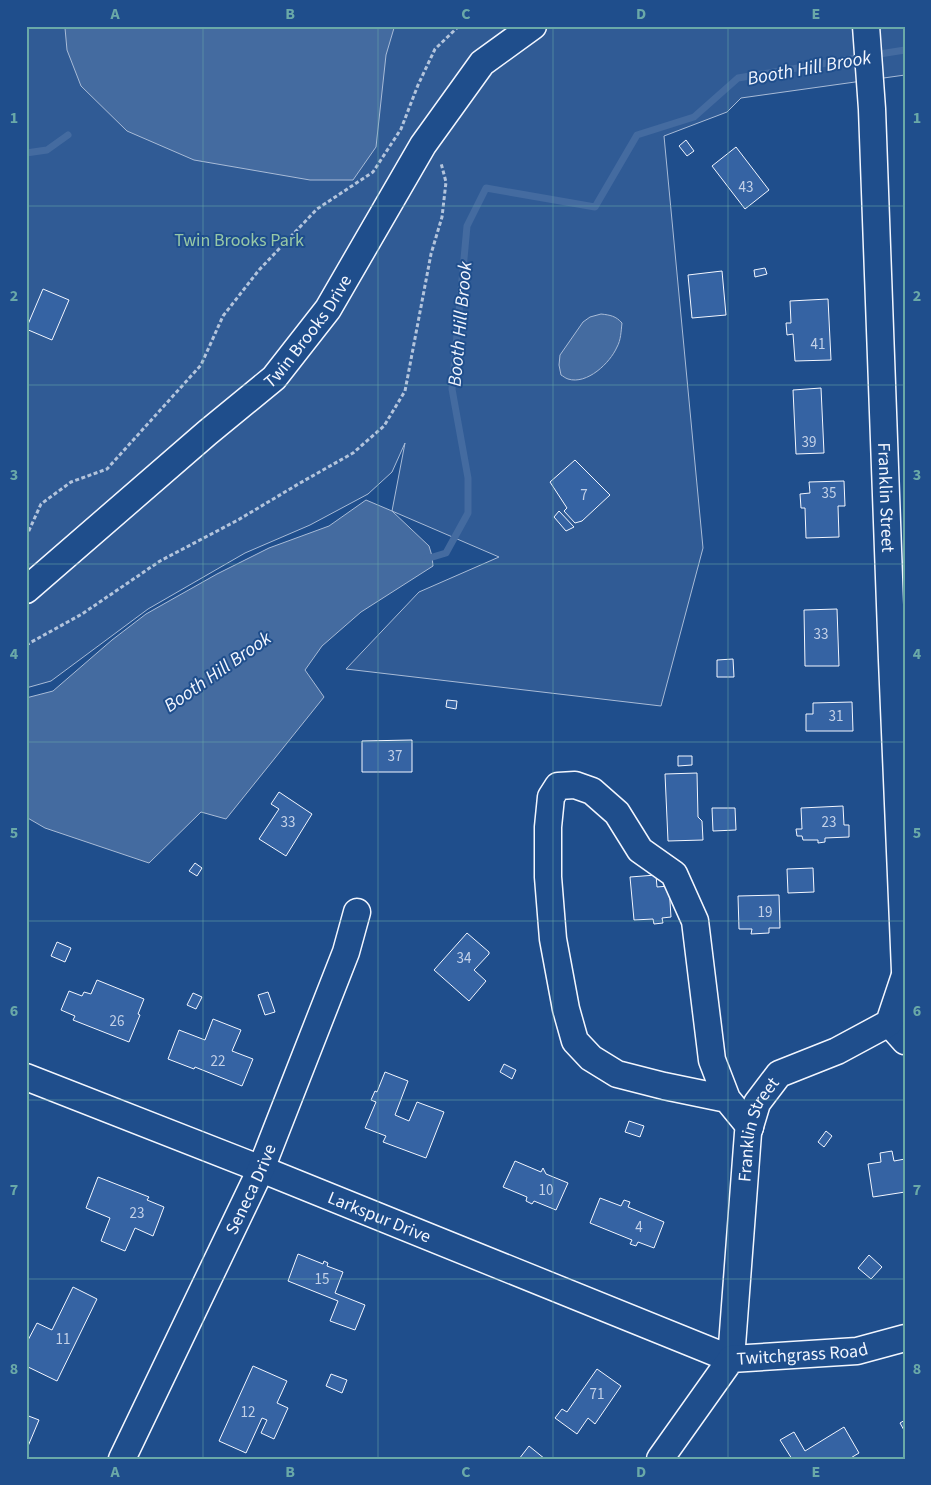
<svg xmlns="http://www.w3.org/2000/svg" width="931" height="1485" viewBox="0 0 931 1485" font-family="'Source Sans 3',sans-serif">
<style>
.built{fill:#305b95;stroke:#a8bbd7}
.water{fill:#446ba0;stroke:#a8bbd7}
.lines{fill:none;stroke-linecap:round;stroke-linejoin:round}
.stream{stroke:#446ba0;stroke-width:7}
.building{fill:#3563a3;stroke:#f2f6ff}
.minor-casing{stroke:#f2f6ff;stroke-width:29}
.path{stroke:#b3c4dc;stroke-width:3;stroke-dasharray:4 2.5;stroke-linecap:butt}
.minor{stroke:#1f4e8c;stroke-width:26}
.grid{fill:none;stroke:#6aa9a8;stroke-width:1;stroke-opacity:0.55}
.labels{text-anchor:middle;stroke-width:4;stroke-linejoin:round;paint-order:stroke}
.number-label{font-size:15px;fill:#c3d1e8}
.park-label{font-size:18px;fill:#97c8a6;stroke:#1f4e8c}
.street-label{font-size:18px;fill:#f2f6ff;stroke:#1f4e8c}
.water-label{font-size:19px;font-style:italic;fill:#f2f6ff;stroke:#1f4e8c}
.neatline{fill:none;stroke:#6aa9a8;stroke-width:2}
.grid-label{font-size:16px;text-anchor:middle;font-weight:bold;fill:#6aa9a8}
</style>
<rect width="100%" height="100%" fill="#1f4e8c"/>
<path class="built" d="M 26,26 L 905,26 L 905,75 L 741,98 L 727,112 L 664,136 L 703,548 L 661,706 L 346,669 L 419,592 L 499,557 L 392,511 L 405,443 L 392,472 L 368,494 L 310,525 L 245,553 L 148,609 L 51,681 L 26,688 Z"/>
<g class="water">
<path d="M 66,26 L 394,26 L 394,28 L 386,55 L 376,147 L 353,180 L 310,180 L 194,160 L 127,131 L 81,86 L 67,50 L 65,28 Z"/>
<path d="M 601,314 C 610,315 616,316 622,323 C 621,331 621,340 617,347 C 610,363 587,385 568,379 C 565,378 563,376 561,375 L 559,365 L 560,355 L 583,322 L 590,317 Z"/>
<path d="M 366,500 L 392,511 L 429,546 L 432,556 L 433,566 L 361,612 L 322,646 L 305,670 L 324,697 L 226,819 L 201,812 L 149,863 L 45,828 L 26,817 L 26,698 L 53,691 L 112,640 L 146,614 L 217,574 L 269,548 L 329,526 Z"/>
</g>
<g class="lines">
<g class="stream">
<path d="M 873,55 L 905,50"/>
<path d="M 26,153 L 47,150 L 68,135"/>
<path d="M 426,559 L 446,553 L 468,513 L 468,478 L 452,389 L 467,226 L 486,188 L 595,207 L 637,135 L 694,117 L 738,78 L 862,57"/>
</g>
</g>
<g class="building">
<path d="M 686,140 L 694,151 L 687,156 L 679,146 Z"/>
<path d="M 736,147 L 769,190 L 745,209 L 712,166 Z"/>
<path d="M 765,268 L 767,274 L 755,277 L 754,270 Z"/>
<path d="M 722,271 L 726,315 L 692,318 L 688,275 Z"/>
<path d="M 43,289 L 69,300 L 52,340 L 26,329 Z"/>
<path d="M 828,299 L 831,360 L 795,361 L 793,334 L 787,335 L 786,323 L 791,323 L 790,301 Z"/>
<path d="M 821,388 L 824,453 L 796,454 L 793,390 Z"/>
<path d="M 575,460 L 610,495 L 582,521 L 575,523 L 564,511 L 567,508 L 550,482 Z"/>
<path d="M 844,481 L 845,506 L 838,506 L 839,537 L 806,538 L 805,508 L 801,508 L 800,494 L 810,493 L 809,482 Z"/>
<path d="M 559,511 L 574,527 L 566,531 L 554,517 Z"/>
<path d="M 837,609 L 839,666 L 805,666 L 804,610 Z"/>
<path d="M 733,659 L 734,677 L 717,677 L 717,660 Z"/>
<path d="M 447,700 L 457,701 L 456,709 L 446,707 Z"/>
<path d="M 852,702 L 853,731 L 806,731 L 806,714 L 813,714 L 813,703 Z"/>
<path d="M 412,740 L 412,772 L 362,772 L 362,741 Z"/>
<path d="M 678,756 L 692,756 L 692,765 L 678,766 Z"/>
<path d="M 697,773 L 698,817 L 702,821 L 703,840 L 668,841 L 665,774 Z"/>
<path d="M 279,792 L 312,814 L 286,856 L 259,839 L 279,809 L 271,804 Z"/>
<path d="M 843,806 L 844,825 L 849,825 L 849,837 L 825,838 L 825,842 L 818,843 L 818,840 L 803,840 L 802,836 L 797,836 L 796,829 L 802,829 L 801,808 Z"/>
<path d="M 712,808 L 735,808 L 736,830 L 713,831 Z"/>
<path d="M 195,863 L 202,868 L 197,876 L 189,871 Z"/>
<path d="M 813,868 L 814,892 L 788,893 L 787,869 Z"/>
<path d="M 656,875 L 657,887 L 669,886 L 671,917 L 662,918 L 663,923 L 654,924 L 653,919 L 634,920 L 630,877 Z"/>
<path d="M 779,895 L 780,928 L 769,928 L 769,933 L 751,934 L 752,929 L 739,929 L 738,896 Z"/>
<path d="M 467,933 L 489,952 L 489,954 L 474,970 L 486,981 L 469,1001 L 434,970 Z"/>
<path d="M 57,942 L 71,948 L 65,962 L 51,956 Z"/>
<path d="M 97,980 L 144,999 L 138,1014 L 140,1015 L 129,1042 L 73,1020 L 75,1016 L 61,1010 L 69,991 L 82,996 L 84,992 L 91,994 Z"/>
<path d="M 268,992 L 275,1012 L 265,1015 L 258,995 Z"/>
<path d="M 193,993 L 202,997 L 196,1009 L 187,1005 Z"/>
<path d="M 213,1019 L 241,1030 L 232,1051 L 253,1059 L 242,1086 L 195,1067 L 194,1069 L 168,1059 L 179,1030 L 205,1040 Z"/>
<path d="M 504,1064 L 516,1070 L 512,1079 L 500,1072 Z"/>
<path d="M 385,1072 L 408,1081 L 395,1115 L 409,1121 L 417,1102 L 444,1112 L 426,1158 L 383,1142 L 386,1136 L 365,1128 L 376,1102 L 371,1100 L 375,1091 L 377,1092 Z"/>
<path d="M 629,1121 L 644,1126 L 640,1137 L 625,1132 Z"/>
<path d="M 826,1131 L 832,1136 L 824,1147 L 818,1142 Z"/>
<path d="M 892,1151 L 894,1161 L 905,1159 L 905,1192 L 873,1197 L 868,1164 L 881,1162 L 880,1153 Z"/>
<path d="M 515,1161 L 541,1172 L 543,1168 L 546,1174 L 568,1183 L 556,1210 L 534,1201 L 532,1204 L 526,1201 L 527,1197 L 503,1187 Z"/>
<path d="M 98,1177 L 149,1197 L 147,1200 L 164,1207 L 153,1236 L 135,1228 L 125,1251 L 101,1241 L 110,1218 L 86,1208 Z"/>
<path d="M 600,1198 L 621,1206 L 624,1200 L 630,1202 L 628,1207 L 664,1222 L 654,1248 L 638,1242 L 636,1246 L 630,1244 L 632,1240 L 590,1223 Z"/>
<path d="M 298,1254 L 323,1264 L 324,1261 L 328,1263 L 327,1266 L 343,1272 L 335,1293 L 365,1305 L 355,1330 L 330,1321 L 338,1301 L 288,1281 Z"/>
<path d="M 869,1255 L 882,1267 L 871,1279 L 858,1268 Z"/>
<path d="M 73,1287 L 97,1299 L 57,1381 L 26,1366 L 26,1344 L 37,1323 L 52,1330 Z"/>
<path d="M 253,1366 L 287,1381 L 277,1403 L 288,1408 L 274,1439 L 261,1433 L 267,1420 L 262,1418 L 246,1453 L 219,1441 Z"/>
<path d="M 597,1369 L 621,1386 L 595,1424 L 588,1418 L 577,1434 L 555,1418 L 562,1409 L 567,1412 Z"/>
<path d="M 331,1374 L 347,1380 L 342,1393 L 326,1386 Z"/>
<path d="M 26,1415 L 39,1420 L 26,1451 Z"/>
<path d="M 905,1420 L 905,1432 L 900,1423 Z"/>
<path d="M 844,1427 L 859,1453 L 849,1459 L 792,1459 L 780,1440 L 794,1432 L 805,1451 Z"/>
<path d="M 529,1446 L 545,1459 L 519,1459 Z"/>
</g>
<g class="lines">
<g class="minor-casing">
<g id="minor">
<path id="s1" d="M 866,26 L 872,109 L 892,660 L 905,971"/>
<path id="s2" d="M 26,590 L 207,433 L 274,378 L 328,309 L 423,145 L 482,63 L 533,26"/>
<path d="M 889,1023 L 905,1041"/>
<path id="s3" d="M 26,1077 L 261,1169 L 731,1359 L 748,1133 L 757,1103 L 779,1074 L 837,1051 L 889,1023 L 905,975"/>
<path d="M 727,1099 L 664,1086 L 617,1074 L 591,1058 L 575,1041 L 566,1009 L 553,939 L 548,877 L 548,827 L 551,797 L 558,786 L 575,785 L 592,791 L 617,813 L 640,850 L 674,874 L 695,921 L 712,1060 L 727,1099 L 750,1127"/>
<path id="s4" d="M 122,1459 L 261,1169 L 346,952 L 357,912"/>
<path id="s5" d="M 660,1459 L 731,1359 L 857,1351 L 905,1338"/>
</g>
</g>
<g class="path">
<path d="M 26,537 L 41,504 L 71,482 L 107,469 L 201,365 L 223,316 L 259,270 L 317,209 L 373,172 L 401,129 L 418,85 L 435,49 L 459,26"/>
<path d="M 26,645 L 82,614 L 160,561 L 238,520 L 300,483 L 353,453 L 384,426 L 405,391 L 431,254 L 442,217 L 446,182 L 441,163"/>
</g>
<use href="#minor" class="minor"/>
</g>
<path class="grid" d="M 203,26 L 203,1459M 378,26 L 378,1459M 553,26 L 553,1459M 728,26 L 728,1459M 26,206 L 905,206M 26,385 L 905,385M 26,564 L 905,564M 26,742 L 905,742M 26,921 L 905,921M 26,1100 L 905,1100M 26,1279 L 905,1279"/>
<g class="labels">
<g class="number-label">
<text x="746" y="192">43</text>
<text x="818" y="349">41</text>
<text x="809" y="447">39</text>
<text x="829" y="498">35</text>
<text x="584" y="500">7</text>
<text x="821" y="639">33</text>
<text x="836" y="721">31</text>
<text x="395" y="761">37</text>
<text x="288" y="827">33</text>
<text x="829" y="827">23</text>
<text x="765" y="917">19</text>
<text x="464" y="963">34</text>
<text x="117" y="1026">26</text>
<text x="218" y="1066">22</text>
<text x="546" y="1195">10</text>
<text x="137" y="1218">23</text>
<text x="639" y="1232">4</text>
<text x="322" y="1284">15</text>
<text x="63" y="1344">11</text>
<text x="597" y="1399">71</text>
<text x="248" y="1417">12</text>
</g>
<g class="park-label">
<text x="239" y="246">Twin Brooks Park</text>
</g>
<g class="street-label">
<text dy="6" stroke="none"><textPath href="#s2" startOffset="384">Twin Brooks Drive</textPath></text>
<text dy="6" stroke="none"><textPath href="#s1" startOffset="472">Franklin Street</textPath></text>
<text dy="6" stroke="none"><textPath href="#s3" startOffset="992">Franklin Street</textPath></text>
<text dy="6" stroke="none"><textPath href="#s4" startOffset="299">Seneca Drive</textPath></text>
<text dy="6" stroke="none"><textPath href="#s3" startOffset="380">Larkspur Drive</textPath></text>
<text dy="6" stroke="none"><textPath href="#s5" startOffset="194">Twitchgrass Road</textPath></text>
</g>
<g class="water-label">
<text transform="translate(809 67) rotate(-10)" y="7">Booth Hill Brook</text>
<text transform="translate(459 324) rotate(-85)" y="7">Booth Hill Brook</text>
<text transform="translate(217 671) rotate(-35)" y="7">Booth Hill Brook</text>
</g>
</g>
<rect width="931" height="1485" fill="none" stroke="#1f4e8c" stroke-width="55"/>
<rect x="28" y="28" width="876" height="1430" class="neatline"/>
<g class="grid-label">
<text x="115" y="19">A</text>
<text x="290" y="19">B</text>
<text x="466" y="19">C</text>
<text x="641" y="19">D</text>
<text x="816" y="19">E</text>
<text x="14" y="123">1</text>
<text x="917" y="123">1</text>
<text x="14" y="301">2</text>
<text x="917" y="301">2</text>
<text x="14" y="480">3</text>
<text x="917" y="480">3</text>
<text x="14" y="659">4</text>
<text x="917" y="659">4</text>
<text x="14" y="838">5</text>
<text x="917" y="838">5</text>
<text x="14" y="1016">6</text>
<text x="917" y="1016">6</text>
<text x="14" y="1195">7</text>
<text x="917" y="1195">7</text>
<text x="14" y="1374">8</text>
<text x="917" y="1374">8</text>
<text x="115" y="1477">A</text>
<text x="290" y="1477">B</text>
<text x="466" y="1477">C</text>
<text x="641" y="1477">D</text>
<text x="816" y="1477">E</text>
</g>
</svg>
